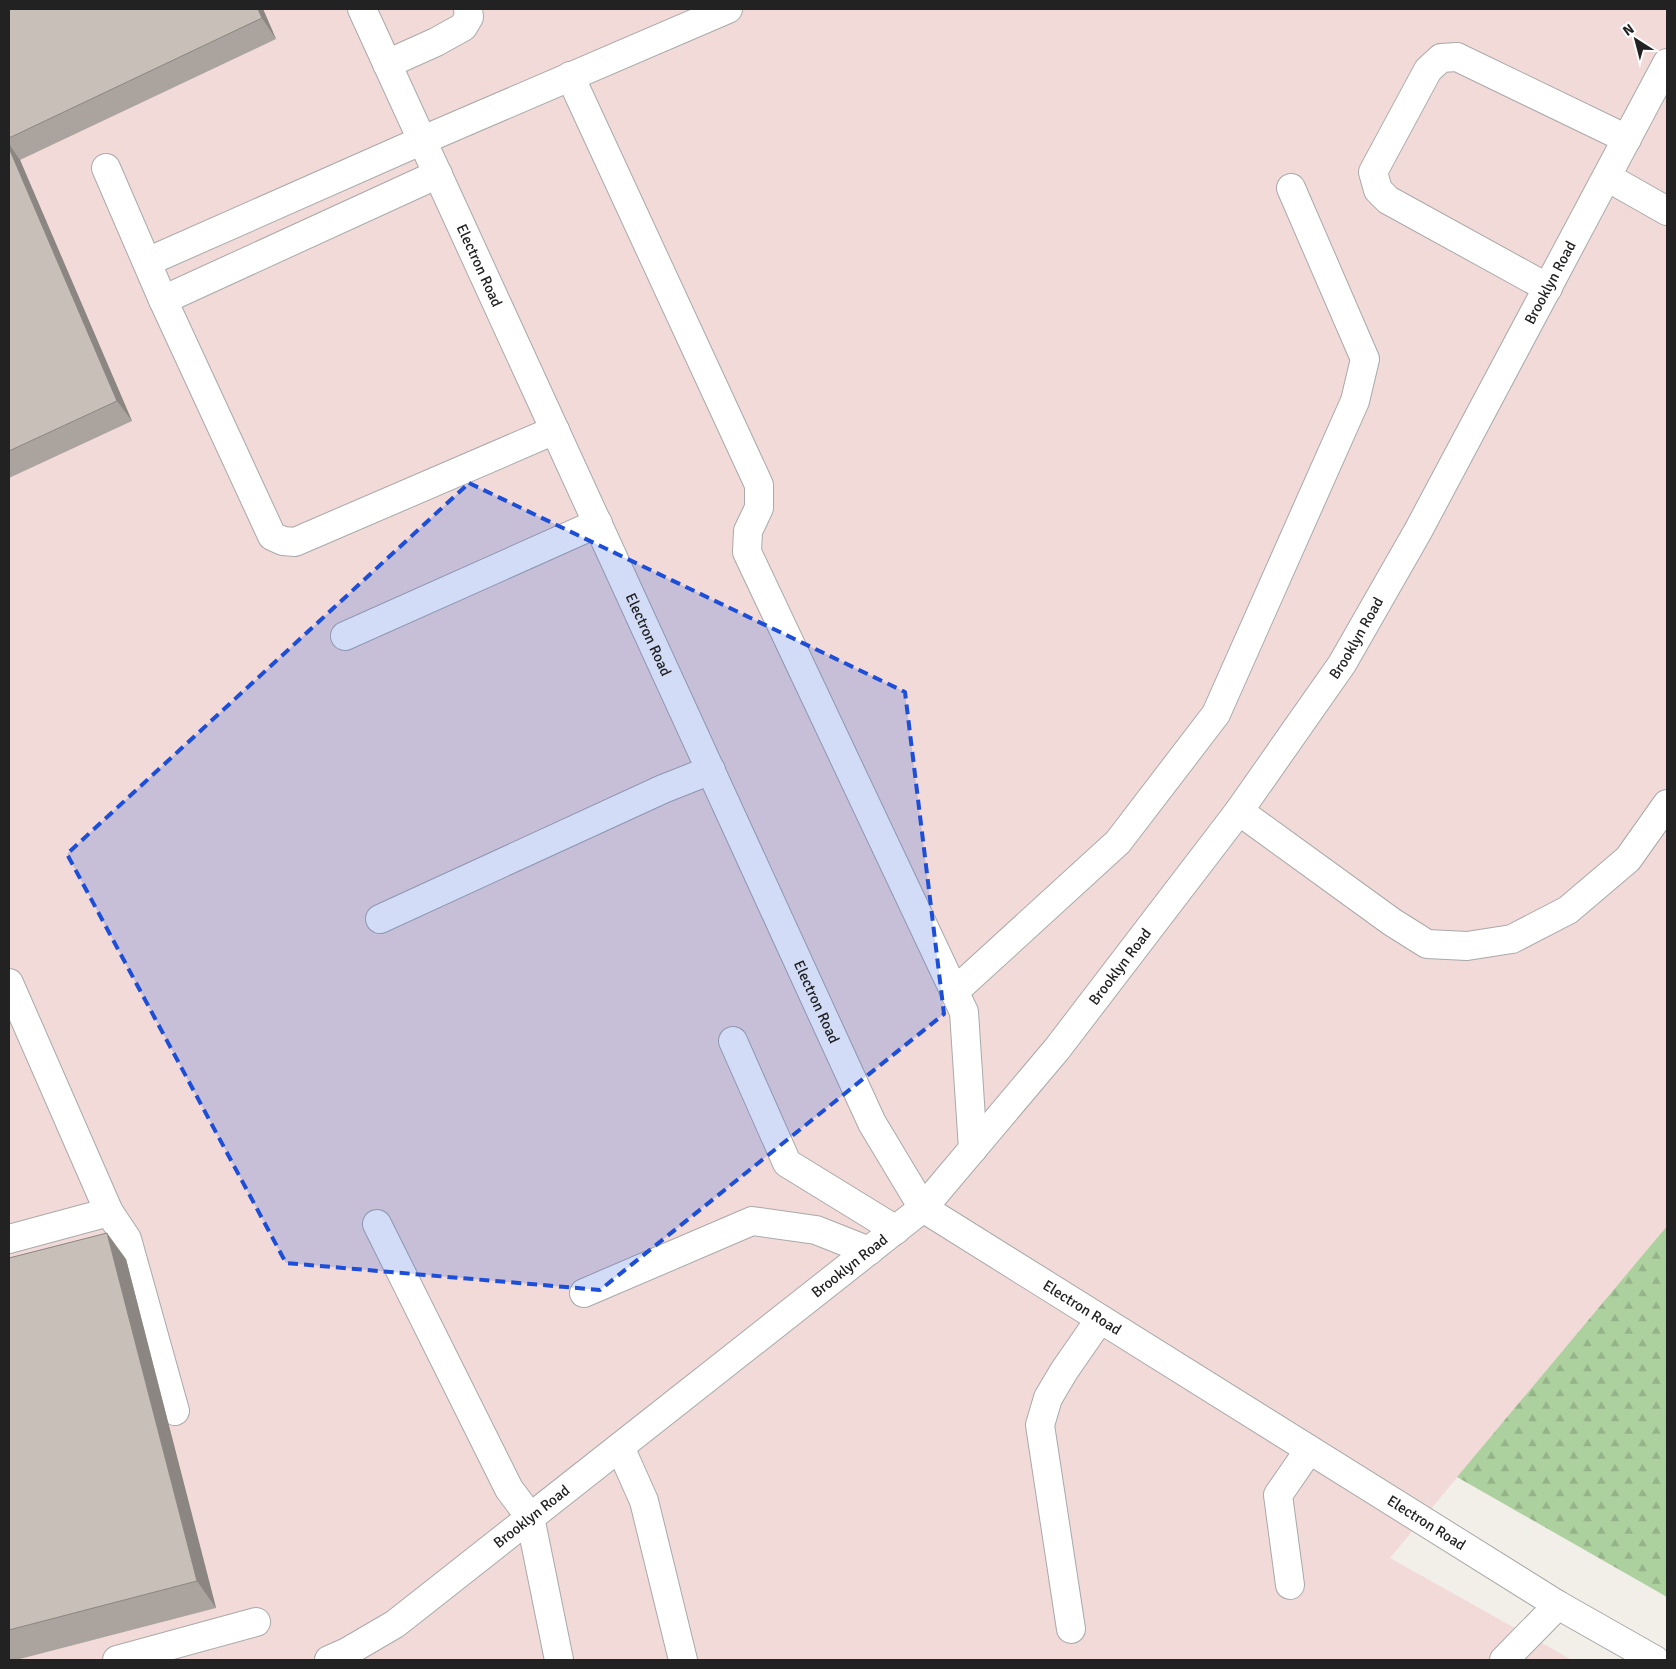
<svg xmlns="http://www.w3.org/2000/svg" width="1676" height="1669" viewBox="0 0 1676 1669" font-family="Signika,sans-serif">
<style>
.commercial{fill:#f2dad9}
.forest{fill:url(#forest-firs)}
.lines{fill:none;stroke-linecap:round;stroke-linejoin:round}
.minor-casing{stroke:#a9a9a9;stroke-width:30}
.minor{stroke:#fff;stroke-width:28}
.wall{fill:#aba49e}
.shaded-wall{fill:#8b8681}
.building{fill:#c7bfb8;stroke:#8b8681}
.marked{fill:#1d4ed8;fill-opacity:0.2;stroke:#1d4ed8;stroke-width:4;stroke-dasharray:10 6;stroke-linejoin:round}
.labels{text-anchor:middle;stroke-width:5;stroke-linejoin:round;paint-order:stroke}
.street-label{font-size:15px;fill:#222;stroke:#fff}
</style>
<defs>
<pattern id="forest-firs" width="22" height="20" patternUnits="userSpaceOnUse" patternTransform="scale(1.25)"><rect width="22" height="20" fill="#add19e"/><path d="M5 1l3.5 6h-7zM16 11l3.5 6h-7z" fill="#95b388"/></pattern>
</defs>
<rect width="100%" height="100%" fill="#f2efe9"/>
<path class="commercial" d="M 9,9 L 1667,9 L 1667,1226 L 1390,1558 L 1572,1660 L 9,1660 Z"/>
<path class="forest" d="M 1667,1226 L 1667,1597 L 1457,1477 Z"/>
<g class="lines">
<g class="minor-casing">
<g id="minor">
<path id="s1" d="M 362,9 L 872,1123 L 923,1208 L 1558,1605 L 1655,1660"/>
<path d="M 387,64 L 436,42 L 463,27 L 469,17 L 468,9"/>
<path d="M 570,76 L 759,485 L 759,508 L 748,531 L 747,552 L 964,1012 L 973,1149"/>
<path d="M 106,168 L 163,300 L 272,536 L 283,541 L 295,542 L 555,430"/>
<path d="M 1607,177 L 1667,211"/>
<path d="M 147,262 L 423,140 L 728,9"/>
<path d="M 1548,288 L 1388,200 L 1378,190 L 1373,172 L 1428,70 L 1441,58 L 1457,57 L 1627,139"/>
<path d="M 163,300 L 438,174"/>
<path d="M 345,636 L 598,523"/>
<path d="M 1239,811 L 1392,922 L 1427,944 L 1467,946 L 1512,939 L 1568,910 L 1628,859 L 1667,804"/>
<path d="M 380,919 L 663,789 L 711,770"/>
<path d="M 9,983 L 109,1212 L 127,1239 L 175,1411"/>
<path d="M 955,991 L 1118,842 L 1216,714 L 1355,401 L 1365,359 L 1291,188"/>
<path d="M 733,1041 L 787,1163 L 896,1230"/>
<path d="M 377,1224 L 509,1489 L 530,1517 L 559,1660"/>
<path d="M 9,1239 L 109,1212"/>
<path d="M 584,1293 L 752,1221 L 816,1230 L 869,1251"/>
<path d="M 620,1447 L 644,1501 L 683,1660"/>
<path d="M 1290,1585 L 1278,1495 L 1309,1450"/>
<path d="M 1071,1629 L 1040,1425 L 1048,1398 L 1064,1371 L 1100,1319"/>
<path d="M 117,1660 L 256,1622"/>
<path id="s2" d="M 329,1660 L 347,1652 L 395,1624 L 923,1208 L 1057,1049 L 1239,811 L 1342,664 L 1418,531 L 1667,63"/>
<path d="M 1504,1660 L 1558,1605"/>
</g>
</g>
<use href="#minor" class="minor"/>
</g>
<g class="wall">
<path d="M 9,9 L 263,9 L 276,39 L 20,160 L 132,421 L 9,478 Z"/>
<path d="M 9,1258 L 126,1259 L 216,1608 L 16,1660 L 9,1660 Z"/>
</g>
<g class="shaded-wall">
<path d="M 258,9 L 263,9 L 276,39 L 262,18 Z"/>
<path d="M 9,144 L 20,160 L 132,421 L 117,401 L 9,148 Z"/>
<path d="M 107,1233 L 126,1259 L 216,1608 L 197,1581 Z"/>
</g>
<g class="building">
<path d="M 9,9 L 258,9 L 262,18 L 9,138 Z"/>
<path d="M 9,148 L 117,401 L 9,451 Z"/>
<path d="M 107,1233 L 197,1581 L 9,1630 L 9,1258 Z"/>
</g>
<path class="marked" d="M 469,483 L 905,692 L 944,1014 L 600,1290 L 286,1263 L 67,854 Z"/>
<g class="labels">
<g class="street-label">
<text dy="5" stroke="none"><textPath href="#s1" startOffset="282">Electron Road</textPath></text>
<text dy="5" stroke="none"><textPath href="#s2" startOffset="1869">Brooklyn Road</textPath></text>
<text dy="5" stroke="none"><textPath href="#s1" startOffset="688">Electron Road</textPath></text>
<text dy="5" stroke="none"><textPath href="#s2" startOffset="1464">Brooklyn Road</textPath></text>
<text dy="5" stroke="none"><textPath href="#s2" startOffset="1059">Brooklyn Road</textPath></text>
<text dy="5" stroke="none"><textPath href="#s1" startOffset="1092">Electron Road</textPath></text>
<text dy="5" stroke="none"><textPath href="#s2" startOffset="654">Brooklyn Road</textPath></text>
<text dy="5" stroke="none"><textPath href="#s1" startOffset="1512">Electron Road</textPath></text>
<text dy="5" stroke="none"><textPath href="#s2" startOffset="249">Brooklyn Road</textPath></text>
<text dy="5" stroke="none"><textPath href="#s1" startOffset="1918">Electron Road</textPath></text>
</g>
</g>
<rect width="1676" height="1669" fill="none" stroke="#222222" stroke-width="20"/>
<g transform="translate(1636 40) rotate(324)" stroke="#ffffff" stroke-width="4" paint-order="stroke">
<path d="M0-4L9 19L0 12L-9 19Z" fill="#222222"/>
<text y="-8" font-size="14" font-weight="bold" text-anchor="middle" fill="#222222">N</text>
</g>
</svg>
